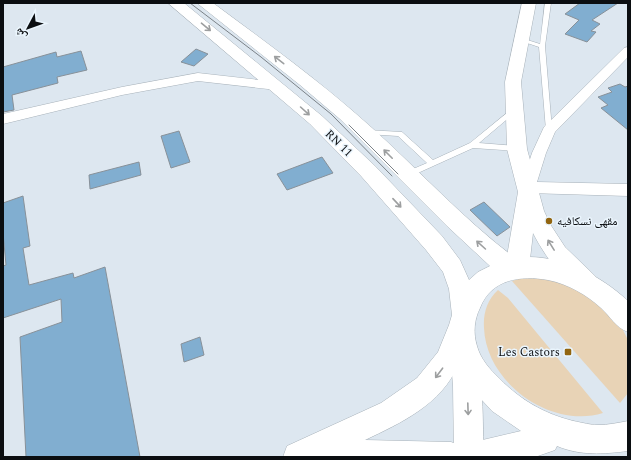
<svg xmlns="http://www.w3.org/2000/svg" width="631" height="460" viewBox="0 0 631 460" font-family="Spectral,'Noto Naskh Arabic',serif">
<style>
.green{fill:#e8d3b6}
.building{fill:#81aed0;stroke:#889199}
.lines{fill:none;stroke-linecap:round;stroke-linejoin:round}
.lane-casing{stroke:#a8b2ba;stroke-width:1}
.street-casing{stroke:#a8b2ba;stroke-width:1}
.secondary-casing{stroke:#a8b2ba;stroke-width:1}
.primary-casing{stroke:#a8b2ba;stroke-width:1}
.lane{fill:#fff;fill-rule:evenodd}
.street{fill:#fff;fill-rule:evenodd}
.secondary{fill:#fff;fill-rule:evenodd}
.primary{fill:#fff;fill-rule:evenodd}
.tram{stroke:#7b8288;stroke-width:1}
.oneway{stroke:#9d9fa0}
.poi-dot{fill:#926510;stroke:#eaf5fd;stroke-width:1.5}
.labels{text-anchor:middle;stroke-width:3;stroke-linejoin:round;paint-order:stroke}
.street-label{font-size:12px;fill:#0b0e11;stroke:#eaf5fd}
.poi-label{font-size:12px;fill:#0b0e11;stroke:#eaf5fd;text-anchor:start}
</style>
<rect width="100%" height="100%" fill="#dde7f0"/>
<g class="green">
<path d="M 537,276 L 575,286 L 619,322 L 628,340 L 628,393 L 620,403 L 512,281 L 525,277 Z"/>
<path d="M 498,290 L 508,298 L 603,413 C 551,429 486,383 484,328 C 483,314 487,300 498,290 Z"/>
</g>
<g class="building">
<path d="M 580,3 L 618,3 L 592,20 L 600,24 L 591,31 L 596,32 L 587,42 L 565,34 L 579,20 L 565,14 Z"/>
<path d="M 196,49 L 208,54 L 194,66 L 181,62 Z"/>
<path d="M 81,51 L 87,70 L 57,77 L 58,83 L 12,95 L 14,110 L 3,112 L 3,67 L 56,52 L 57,57 Z"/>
<path d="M 620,84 L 625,87 L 628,86 L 628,130 L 601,108 L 608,105 L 598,97 L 612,92 L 608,88 Z"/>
<path d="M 179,131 L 190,162 L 171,168 L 161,136 Z"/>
<path d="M 322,157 L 333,173 L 287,190 L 277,174 Z"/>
<path d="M 139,162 L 141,175 L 90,189 L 89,175 Z"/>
<path d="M 23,196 L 30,246 L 23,248 L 29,285 L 73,273 L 74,278 L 105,267 L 140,457 L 26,457 L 20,337 L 62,322 L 61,299 L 3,318 L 3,266 L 6,265 L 3,233 L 3,203 Z"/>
<path d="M 484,202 L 510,227 L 497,236 L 470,210 Z"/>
<path d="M 200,337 L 204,355 L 184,362 L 181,344 Z"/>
</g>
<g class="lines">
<g class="lane-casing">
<g id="lane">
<path d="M 545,3 L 551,3 L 545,46 L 552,130 L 549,132 L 546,130 L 539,47 L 518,40 L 521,38 L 540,44 Z"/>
<path d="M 513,108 L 515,108 L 518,110 L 479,143 L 517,146 L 520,149 L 519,151 L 473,148 L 409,177 L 406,176 L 405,174 L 406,172 L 427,163 L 398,136 L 366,134 L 363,132 L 366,130 L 402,132 L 433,160 L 470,143 Z"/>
</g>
</g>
<g class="street-casing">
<g id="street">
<path d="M 628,47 L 628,57 L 555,132 L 546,153 L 537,182 L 628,184 L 628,196 L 528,193 L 523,191 L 521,187 L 532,153 L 544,127 L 624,48 Z"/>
<path d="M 198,73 L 277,82 L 281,83 L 283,86 L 281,89 L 277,90 L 198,81 L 122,95 L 3,124 L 3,114 L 122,87 Z"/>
</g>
</g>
<g class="secondary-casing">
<g id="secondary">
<path d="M 522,3 L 536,3 L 521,82 L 527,149 L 544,211 L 550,224 L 565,247 L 595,276 L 599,284 L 595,292 L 587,295 C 566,287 543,253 533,233 L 529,268 L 525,275 L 517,278 L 509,275 L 505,268 L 518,192 L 507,149 L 505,82 Z"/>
<path d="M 463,340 L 472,344 C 485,374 482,423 484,457 L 454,457 L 453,385 L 450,353 L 454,344 Z"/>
</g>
</g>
<g class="primary-casing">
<path id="primary" d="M 168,3 L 184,3 L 322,116 L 375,166 L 442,236 L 460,260 L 469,280 L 478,272 L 490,266 L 447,226 L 340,119 L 300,85 L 197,3 L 213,3 C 267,43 321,82 371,127 C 419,170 463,219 515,258 C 556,252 599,274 628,301 L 628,332 C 615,327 611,317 601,308 C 587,295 568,284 548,280 C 521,275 491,279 480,308 C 474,320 473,333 477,346 C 480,358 490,370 499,378 C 522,402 550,417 583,423 C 588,424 593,425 598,425 C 608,425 618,423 628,421 L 628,451 C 603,454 581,456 557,446 L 555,450 L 535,457 L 283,457 L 287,446 L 381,403 L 417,378 L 438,352 L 449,325 L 452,315 L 449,289 L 443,272 L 426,250 L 361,176 L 310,124 ZM 458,365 L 469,386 L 492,411 L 521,431 L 474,442 L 463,446 L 462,449 L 462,446 L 451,442 L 365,440 C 401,423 442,404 458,365 Z"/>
</g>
<use href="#lane" class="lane"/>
<use href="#street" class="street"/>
<use href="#secondary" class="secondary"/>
<use href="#primary" class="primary"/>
<g class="tram">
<path d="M 190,3 L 261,57 L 331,114 L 392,176"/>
<path d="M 349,125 L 398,174"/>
</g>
</g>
<defs><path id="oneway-shaft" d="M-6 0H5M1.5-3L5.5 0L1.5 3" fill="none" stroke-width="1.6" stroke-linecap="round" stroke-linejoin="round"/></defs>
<g class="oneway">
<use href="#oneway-shaft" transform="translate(206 27) rotate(40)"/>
<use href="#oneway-shaft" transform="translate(279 60) rotate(-142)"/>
<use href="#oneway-shaft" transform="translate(305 111) rotate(42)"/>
<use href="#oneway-shaft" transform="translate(388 154) rotate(-135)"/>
<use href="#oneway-shaft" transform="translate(397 203) rotate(47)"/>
<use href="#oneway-shaft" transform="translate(481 245) rotate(-138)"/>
<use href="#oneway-shaft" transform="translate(551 245) rotate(-122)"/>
<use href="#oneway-shaft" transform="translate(439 373) rotate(127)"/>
<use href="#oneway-shaft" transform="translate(468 409) rotate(88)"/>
</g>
<g class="poi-dot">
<circle cx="549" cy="221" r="4"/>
<rect x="564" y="348" width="8" height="8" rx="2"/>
</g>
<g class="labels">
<g class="street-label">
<text transform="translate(339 143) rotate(44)" y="4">RN 11</text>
</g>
<g class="poi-label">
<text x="557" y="225">مقهى نسكافيه</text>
<text x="560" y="356" text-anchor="end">Les Castors</text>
</g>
</g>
<rect width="631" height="460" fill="none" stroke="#0b0e11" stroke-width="8"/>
<g transform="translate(28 28) rotate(229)" stroke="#eaf5fd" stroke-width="3" paint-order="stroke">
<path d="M0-3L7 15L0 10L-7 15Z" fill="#0b0e11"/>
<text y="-6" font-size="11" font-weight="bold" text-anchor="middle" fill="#0b0e11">ش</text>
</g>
</svg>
